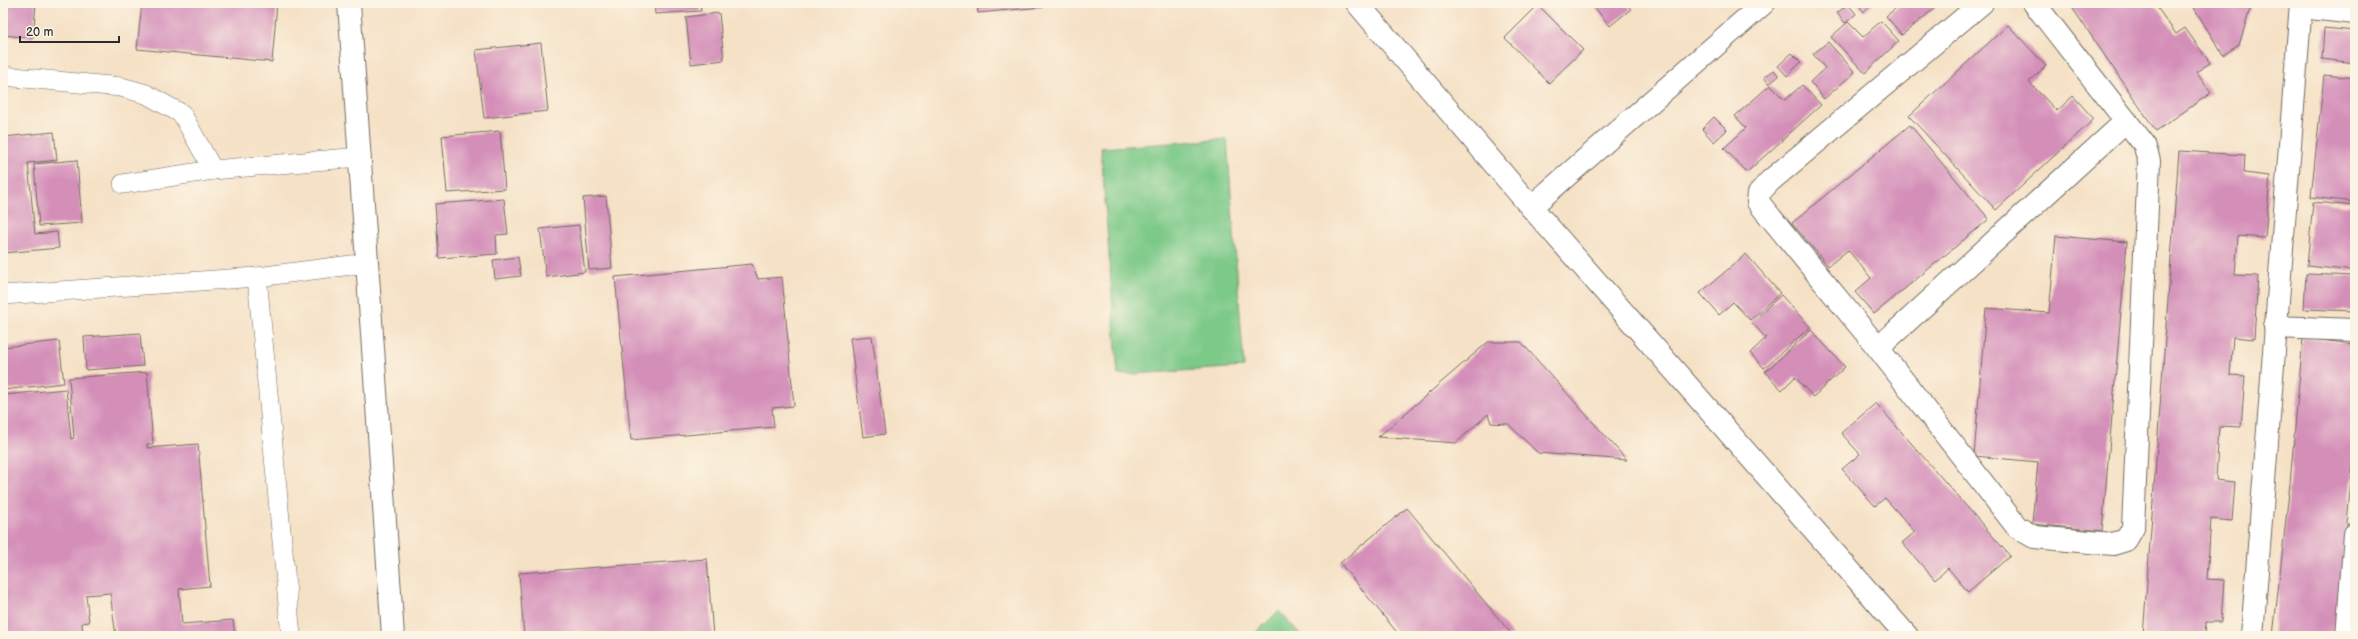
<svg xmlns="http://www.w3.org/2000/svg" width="2358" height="639" viewBox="0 0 2358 639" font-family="'Balsamiq Sans',sans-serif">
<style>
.green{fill:#7bc988;stroke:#537a5a}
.building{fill:#d48fb9}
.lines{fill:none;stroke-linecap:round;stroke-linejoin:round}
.service-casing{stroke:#726b61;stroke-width:20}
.minor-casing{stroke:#726b61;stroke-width:24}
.service{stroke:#fff;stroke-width:19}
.minor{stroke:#fff;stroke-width:22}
</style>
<rect width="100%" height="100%" fill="#fcf5e5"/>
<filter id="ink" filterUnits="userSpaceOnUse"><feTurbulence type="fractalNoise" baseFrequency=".025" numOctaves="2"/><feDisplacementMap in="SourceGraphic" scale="8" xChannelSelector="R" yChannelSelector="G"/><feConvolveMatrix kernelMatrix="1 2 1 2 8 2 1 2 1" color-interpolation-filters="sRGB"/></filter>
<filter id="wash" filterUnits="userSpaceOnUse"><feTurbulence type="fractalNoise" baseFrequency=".012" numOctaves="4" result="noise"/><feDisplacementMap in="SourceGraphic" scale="16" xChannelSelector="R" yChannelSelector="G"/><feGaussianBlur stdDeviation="0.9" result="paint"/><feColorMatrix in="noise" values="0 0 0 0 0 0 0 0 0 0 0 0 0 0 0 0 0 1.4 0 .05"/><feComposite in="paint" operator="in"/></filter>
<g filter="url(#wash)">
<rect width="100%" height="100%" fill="#f5e1c6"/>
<g class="green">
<path d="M 1227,139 L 1244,367 L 1118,375 L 1101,148 Z"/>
<path d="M 1279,611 L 1302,636 L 1252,636 Z"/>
</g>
<g id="blocks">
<g class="building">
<path d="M 3,3 L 36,3 L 33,38 L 3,35 Z"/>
<path d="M 142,3 L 277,3 L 272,62 L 137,49 Z"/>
<path d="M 654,3 L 700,3 L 701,11 L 655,14 Z"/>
<path d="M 977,3 L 1042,3 L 1043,7 L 978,13 Z"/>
<path d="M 1591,3 L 1625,3 L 1631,9 L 1610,26 Z"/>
<path d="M 1857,3 L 1874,3 L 1864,12 Z"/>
<path d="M 1899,3 L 1931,3 L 1935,8 L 1902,35 L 1886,16 L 1900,5 Z"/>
<path d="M 2069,3 L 2154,3 L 2176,34 L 2185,28 L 2210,63 L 2196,72 L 2211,93 L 2156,131 Z"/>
<path d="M 2191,3 L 2252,3 L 2239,45 L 2223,55 Z"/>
<path d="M 1848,4 L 1856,14 L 1845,23 L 1837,13 Z"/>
<path d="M 1538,5 L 1583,50 L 1549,83 L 1505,38 Z"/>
<path d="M 719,13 L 724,60 L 691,64 L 686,17 Z"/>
<path d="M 1881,21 L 1899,41 L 1865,73 L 1831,37 L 1848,22 L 1863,37 Z"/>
<path d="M 2008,25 L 2046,66 L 2029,82 L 2057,111 L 2073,96 L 2094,119 L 1996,210 L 1909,116 Z"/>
<path d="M 2324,28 L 2355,31 L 2355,63 L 2322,59 Z"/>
<path d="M 1828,42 L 1855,72 L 1824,99 L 1810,82 L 1825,68 L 1813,54 Z"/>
<path d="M 541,43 L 548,111 L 484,118 L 476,50 Z"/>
<path d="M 1792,53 L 1801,62 L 1787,76 L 1778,66 Z"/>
<path d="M 1774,70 L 1779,76 L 1769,84 L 1764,77 Z"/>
<path d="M 2324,75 L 2355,78 L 2355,202 L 2311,197 Z"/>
<path d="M 1770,85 L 1785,100 L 1802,85 L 1821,105 L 1747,172 L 1724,148 L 1746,128 L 1735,116 Z"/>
<path d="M 1714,117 L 1727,130 L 1714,142 L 1702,129 Z"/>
<path d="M 1910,125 L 1989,219 L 1874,314 L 1855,292 L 1871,278 L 1848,250 L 1828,266 L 1792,223 Z"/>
<path d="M 500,131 L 505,189 L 447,193 L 442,136 Z"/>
<path d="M 54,132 L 57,160 L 28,163 L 35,234 L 57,232 L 59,248 L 3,253 L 3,137 Z"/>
<path d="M 2179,151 L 2245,155 L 2244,173 L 2270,176 L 2265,238 L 2238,236 L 2235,275 L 2258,276 L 2254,339 L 2233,337 L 2230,375 L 2245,376 L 2241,427 L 2219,426 L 2216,480 L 2235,482 L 2232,521 L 2211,519 L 2207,579 L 2224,580 L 2221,622 L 2206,622 L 2205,636 L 2143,636 Z"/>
<path d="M 77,160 L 82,223 L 39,226 L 34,164 Z"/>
<path d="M 606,196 L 612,268 L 589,270 L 583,198 Z"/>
<path d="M 504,199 L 508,234 L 496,235 L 497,254 L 439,258 L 435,204 Z"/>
<path d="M 2313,202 L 2355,206 L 2355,271 L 2307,266 Z"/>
<path d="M 579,225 L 585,272 L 546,277 L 540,229 Z"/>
<path d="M 2056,236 L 2127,242 L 2102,531 L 2032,524 L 2038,462 L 1974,456 L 1986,308 L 2049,313 Z"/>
<path d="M 1746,254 L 1780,293 L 1750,320 L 1733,302 L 1719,315 L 1700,293 Z"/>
<path d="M 518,257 L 521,276 L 495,279 L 493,260 Z"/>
<path d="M 752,264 L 758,279 L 782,277 L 794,406 L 772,408 L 774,427 L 631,440 L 615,277 Z"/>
<path d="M 2306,274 L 2355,276 L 2355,311 L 2304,309 Z"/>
<path d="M 1781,295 L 1810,327 L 1764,368 L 1750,353 L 1766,338 L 1751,322 Z"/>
<path d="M 1811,330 L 1845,367 L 1813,397 L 1795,377 L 1782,390 L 1765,372 Z"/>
<path d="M 140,333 L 143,366 L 86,370 L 84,337 Z"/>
<path d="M 872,336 L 885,434 L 863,437 L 850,338 Z"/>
<path d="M 2303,338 L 2355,344 L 2355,440 L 2336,636 L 2273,636 L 2290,483 Z"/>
<path d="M 59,341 L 64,383 L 3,390 L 3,347 Z"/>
<path d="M 1488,342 L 1521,342 L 1627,460 L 1538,453 L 1508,424 L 1491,423 L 1488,414 L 1456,443 L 1378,437 Z"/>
<path d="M 147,372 L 153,444 L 147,444 L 147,448 L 198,444 L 210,586 L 179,589 L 182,624 L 233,620 L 235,636 L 116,636 L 110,593 L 86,595 L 89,622 L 82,623 L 83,636 L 3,636 L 3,395 L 66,389 L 71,439 L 74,438 L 69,378 Z"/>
<path d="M 1876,403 L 2010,556 L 1968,592 L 1948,568 L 1935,580 L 1902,543 L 1915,532 L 1885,498 L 1875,506 L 1842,469 L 1860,454 L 1841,433 Z"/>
<path d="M 1407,508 L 1513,636 L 1400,636 L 1340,563 Z"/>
<path d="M 707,559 L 713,636 L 524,636 L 519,573 Z"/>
</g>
</g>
</g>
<g filter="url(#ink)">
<use href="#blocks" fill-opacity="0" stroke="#726b61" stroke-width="1"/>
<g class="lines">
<g class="service-casing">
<g id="service">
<path d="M 3,76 L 121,87 L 146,94 L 182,114 L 213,170 L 360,157"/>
<path d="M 123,184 L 213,170"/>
<path d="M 257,277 L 291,636"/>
<path d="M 3,295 L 257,277 L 367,263"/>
</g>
</g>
<g class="minor-casing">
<g id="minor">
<path d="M 349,3 L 393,636"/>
<path d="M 1357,3 L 1531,207 L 1907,636"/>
<path d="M 1982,3 L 1770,181 L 1759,193 L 1758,202 L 1878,348 L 2017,527 L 2034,537 L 2113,544 L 2126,540 L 2133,528 L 2149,161 L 2144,144 L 2034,3"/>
<path d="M 2301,7 L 2355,13"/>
<path d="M 1531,207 L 1764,3"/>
<path d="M 2275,327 L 2355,330"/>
<path d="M 1878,348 L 2126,121"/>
<path d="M 2252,636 L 2301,3"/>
<path d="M 2347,636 L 2355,534"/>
</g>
</g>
<use href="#service" class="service"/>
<use href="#minor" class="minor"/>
</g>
</g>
<rect width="2358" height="639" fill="none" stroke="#fcf5e5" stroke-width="16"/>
<path d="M20 36v6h99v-6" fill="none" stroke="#2b2b2b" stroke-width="2"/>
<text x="26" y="36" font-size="12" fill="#2b2b2b" stroke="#fcf5e5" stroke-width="3" paint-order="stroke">20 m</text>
</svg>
